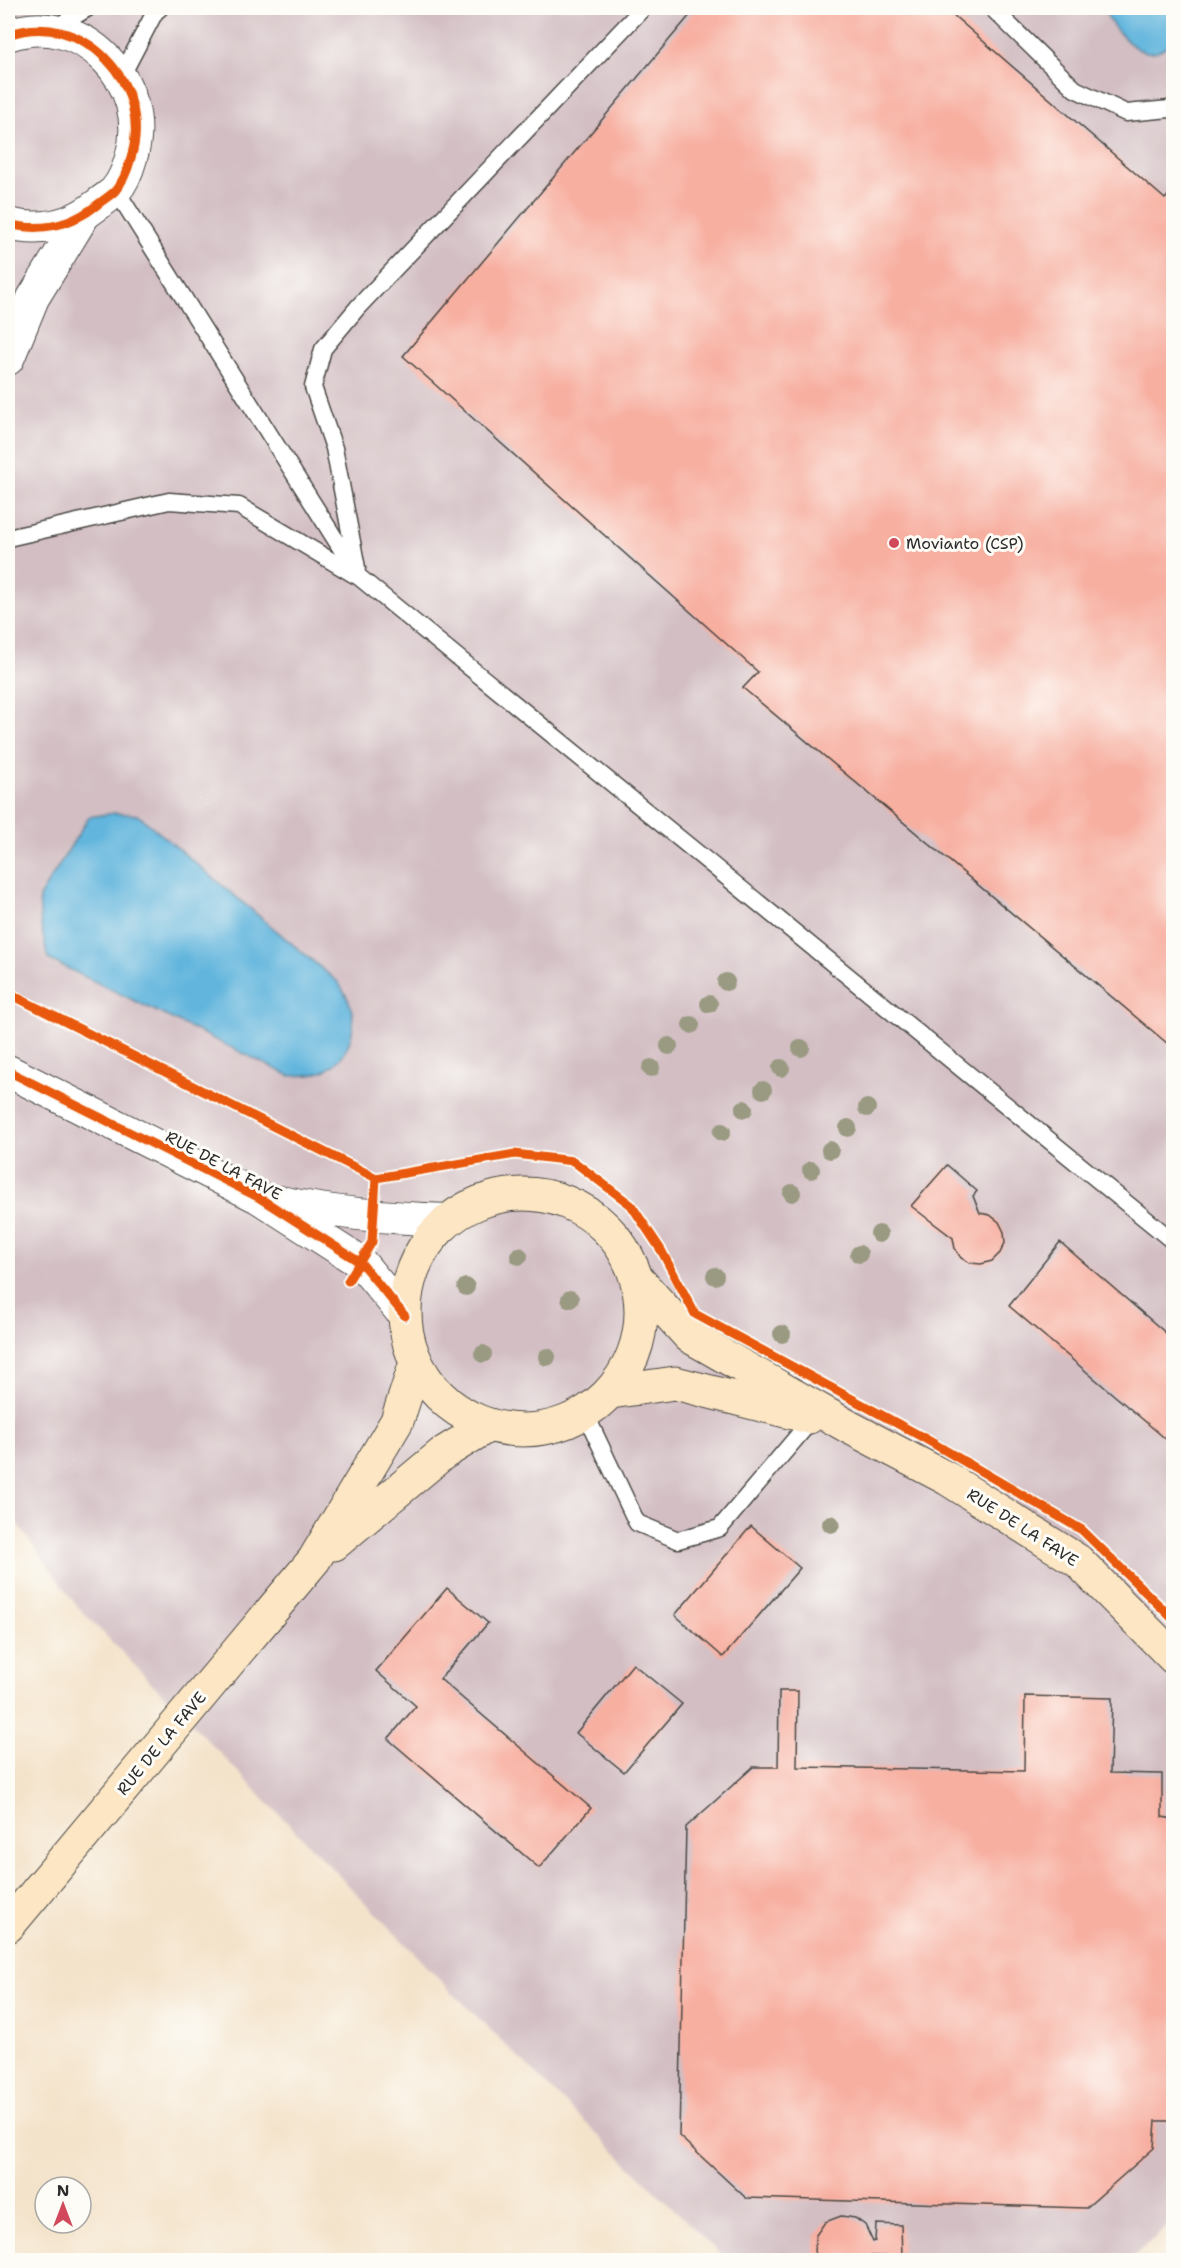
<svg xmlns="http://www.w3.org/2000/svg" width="1181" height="2268" viewBox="0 0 1181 2268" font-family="'Shantell Sans',sans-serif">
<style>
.industrial{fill:#d2bec3}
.water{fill:#62b5dd;stroke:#467084;stroke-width:1.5}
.building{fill:#f7afa0}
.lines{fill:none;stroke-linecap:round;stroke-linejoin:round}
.service-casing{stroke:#494743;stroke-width:19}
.minor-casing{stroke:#494743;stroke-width:34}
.secondary-casing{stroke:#494743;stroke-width:35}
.service{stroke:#fff;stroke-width:16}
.minor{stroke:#fff;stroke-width:32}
.secondary{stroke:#fce6c4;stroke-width:33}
.cycleway-casing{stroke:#fdfcf7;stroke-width:13}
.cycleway{stroke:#e8590c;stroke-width:9}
.tree{fill:#9a9a82}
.poi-dot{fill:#d1495b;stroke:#fdfcf7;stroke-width:2}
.labels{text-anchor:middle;stroke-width:6;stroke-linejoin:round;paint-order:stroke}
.poi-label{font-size:16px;fill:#2b2b2b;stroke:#fdfcf7;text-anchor:start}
.street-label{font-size:16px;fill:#2b2b2b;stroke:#fdfcf7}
</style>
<rect width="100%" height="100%" fill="#fdfcf7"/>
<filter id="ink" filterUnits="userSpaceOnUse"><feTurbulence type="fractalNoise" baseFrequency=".0167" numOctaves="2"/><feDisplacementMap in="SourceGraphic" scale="12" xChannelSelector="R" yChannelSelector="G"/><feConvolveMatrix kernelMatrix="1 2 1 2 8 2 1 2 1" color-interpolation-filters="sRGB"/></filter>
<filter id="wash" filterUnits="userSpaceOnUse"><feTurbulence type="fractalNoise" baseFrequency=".008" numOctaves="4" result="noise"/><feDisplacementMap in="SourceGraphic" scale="24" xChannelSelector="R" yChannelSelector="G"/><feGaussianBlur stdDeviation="1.35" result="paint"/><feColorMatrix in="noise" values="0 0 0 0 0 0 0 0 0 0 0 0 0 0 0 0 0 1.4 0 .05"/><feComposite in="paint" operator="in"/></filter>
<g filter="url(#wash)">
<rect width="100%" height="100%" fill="#f4e3cb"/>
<path class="industrial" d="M 8,8 L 1173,8 L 1174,2221 L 1129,2260 L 726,2260 L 456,1996 L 77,1606 L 8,1511 Z"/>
<g class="water">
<path d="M 1105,8 L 1173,8 L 1173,41 C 1165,47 1158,54 1147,52 C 1133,51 1106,22 1105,8 Z"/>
<path d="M 115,813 L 138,815 L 339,983 C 342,990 348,997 350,1004 C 359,1030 346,1065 318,1073 C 310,1076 299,1075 290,1076 L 48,959 L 41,926 L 39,897 L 89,817 Z"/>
</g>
<g id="blocks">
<g class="building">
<path d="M 696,8 L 945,8 L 1165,199 L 1174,189 L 1174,1049 L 743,688 L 758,672 L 403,356 Z"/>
<path d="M 947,1165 L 977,1191 L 973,1196 L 980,1213 L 990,1215 L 999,1222 L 1004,1232 L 1005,1243 L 1000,1253 L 992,1261 L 981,1264 L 970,1263 L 961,1258 L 955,1249 L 953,1238 L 911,1206 Z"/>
<path d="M 1060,1242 L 1174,1340 L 1174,1446 L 1009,1306 Z"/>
<path d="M 751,1526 L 800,1568 L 723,1657 L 675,1615 Z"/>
<path d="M 447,1588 L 488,1623 L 440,1679 L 591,1808 L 539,1868 L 388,1739 L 416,1706 L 376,1671 Z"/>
<path d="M 633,1664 L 682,1704 L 624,1772 L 576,1733 Z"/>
<path d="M 779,1691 L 798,1691 L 797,1767 L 1024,1771 L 1025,1696 L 1112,1698 L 1110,1773 L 1162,1774 L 1162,1817 L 1174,1819 L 1174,2121 L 1156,2121 L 1154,2148 L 1086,2208 L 746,2198 L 679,2136 L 686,1827 L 753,1767 L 778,1767 Z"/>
<path d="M 841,2216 L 855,2218 L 865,2225 L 873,2242 L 875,2241 L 876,2224 L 901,2225 L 902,2257 L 871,2256 L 869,2260 L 818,2260 L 814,2251 L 816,2235 L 825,2222 Z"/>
</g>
</g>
</g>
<g filter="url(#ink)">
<use href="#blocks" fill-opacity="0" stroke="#494743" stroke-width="1.5"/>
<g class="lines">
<g class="service-casing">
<g id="service">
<path d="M 992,8 L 1075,89 L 1126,113 L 1170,109 L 1174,106"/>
<path d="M 53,29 L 88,8"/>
<path d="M 121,77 L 155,12 L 160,8"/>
<path d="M 116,190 L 359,577 L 1174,1242"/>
<path d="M 8,538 L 169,501 L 239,506 L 355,575"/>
<path d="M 357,568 L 334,448 L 313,387 L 323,349 L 358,307 L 643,8"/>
<path d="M 585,1413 L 637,1523 L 678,1540 L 720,1528 L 813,1418"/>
</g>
</g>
<g class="minor-casing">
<g id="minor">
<path d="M 8,35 C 82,8 154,84 131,158 C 128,169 123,182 115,191 C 110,196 103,200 97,205 C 71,226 40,232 8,224"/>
<path d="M 8,359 L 33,298 L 82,218"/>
<path d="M 8,1071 L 258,1197 L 361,1263 L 405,1316"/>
<path d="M 280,1202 C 336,1214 391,1218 449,1220"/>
</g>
</g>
<g class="secondary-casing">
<g id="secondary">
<circle cx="523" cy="1312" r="118"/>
<path d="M 637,1279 L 689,1336 L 849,1427 L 948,1479 L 1078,1561 L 1174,1658"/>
<path d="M 611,1392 L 675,1383 L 809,1417"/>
<path d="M 334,1544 L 442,1454 L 489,1425"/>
<path d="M 8,1926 L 314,1560 L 397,1421 L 416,1363"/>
</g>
</g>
<use href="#service" class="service"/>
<use href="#minor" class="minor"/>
<use href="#secondary" class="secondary"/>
<g class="cycleway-casing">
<g id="cycleway">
<path d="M 8,35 C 82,8 154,84 131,158 C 128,169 123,182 115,191 C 110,196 103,200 97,205 C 71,226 40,232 8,224"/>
<path d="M 8,993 L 376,1178 L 372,1242 L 348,1281"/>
<path d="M 8,1071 L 258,1197 L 361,1263 L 405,1316"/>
<path d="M 376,1178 L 515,1154 L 573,1161 L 631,1205 L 661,1250 L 695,1314 L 924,1438 L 1082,1530 L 1174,1620"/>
</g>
</g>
<use href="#cycleway" class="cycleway"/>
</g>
<g class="tree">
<circle cx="726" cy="982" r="9"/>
<circle cx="709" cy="1004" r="9"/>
<circle cx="691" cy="1025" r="9"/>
<circle cx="669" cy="1046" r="9"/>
<circle cx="801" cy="1048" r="9"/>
<circle cx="651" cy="1068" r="9"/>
<circle cx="781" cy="1068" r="9"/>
<circle cx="763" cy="1090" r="9"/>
<circle cx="867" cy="1108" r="9"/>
<circle cx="744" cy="1109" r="9"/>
<circle cx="848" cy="1128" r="9"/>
<circle cx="722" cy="1132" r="9"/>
<circle cx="830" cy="1150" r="9"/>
<circle cx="811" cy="1170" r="9"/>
<circle cx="792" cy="1193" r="9"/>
<circle cx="879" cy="1234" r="9"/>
<circle cx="859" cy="1254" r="9"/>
<circle cx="519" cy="1256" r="9"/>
<circle cx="715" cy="1276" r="9"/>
<circle cx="466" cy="1287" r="9"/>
<circle cx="570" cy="1299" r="9"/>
<circle cx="782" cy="1334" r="9"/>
<circle cx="483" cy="1354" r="9"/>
<circle cx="547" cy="1357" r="9"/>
<circle cx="831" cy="1524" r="9"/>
</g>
</g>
<circle class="poi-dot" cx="894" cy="543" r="6"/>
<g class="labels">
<g class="poi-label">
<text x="906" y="549">Movianto (CSP)</text>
</g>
<g class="street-label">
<text transform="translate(224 1165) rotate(28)" y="6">RUE DE LA FAVE</text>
<text transform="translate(1023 1527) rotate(33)" y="6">RUE DE LA FAVE</text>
<text transform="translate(161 1743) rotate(-50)" y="6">RUE DE LA FAVE</text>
</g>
</g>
<rect width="1181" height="2268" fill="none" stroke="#fdfcf7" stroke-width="30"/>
<g transform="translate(63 2205)"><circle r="28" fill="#fdfcf7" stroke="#a9a8a5" stroke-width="1.5"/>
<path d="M0-4.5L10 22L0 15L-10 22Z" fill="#d1495b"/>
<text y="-9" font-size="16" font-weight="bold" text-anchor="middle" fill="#2b2b2b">N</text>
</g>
</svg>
